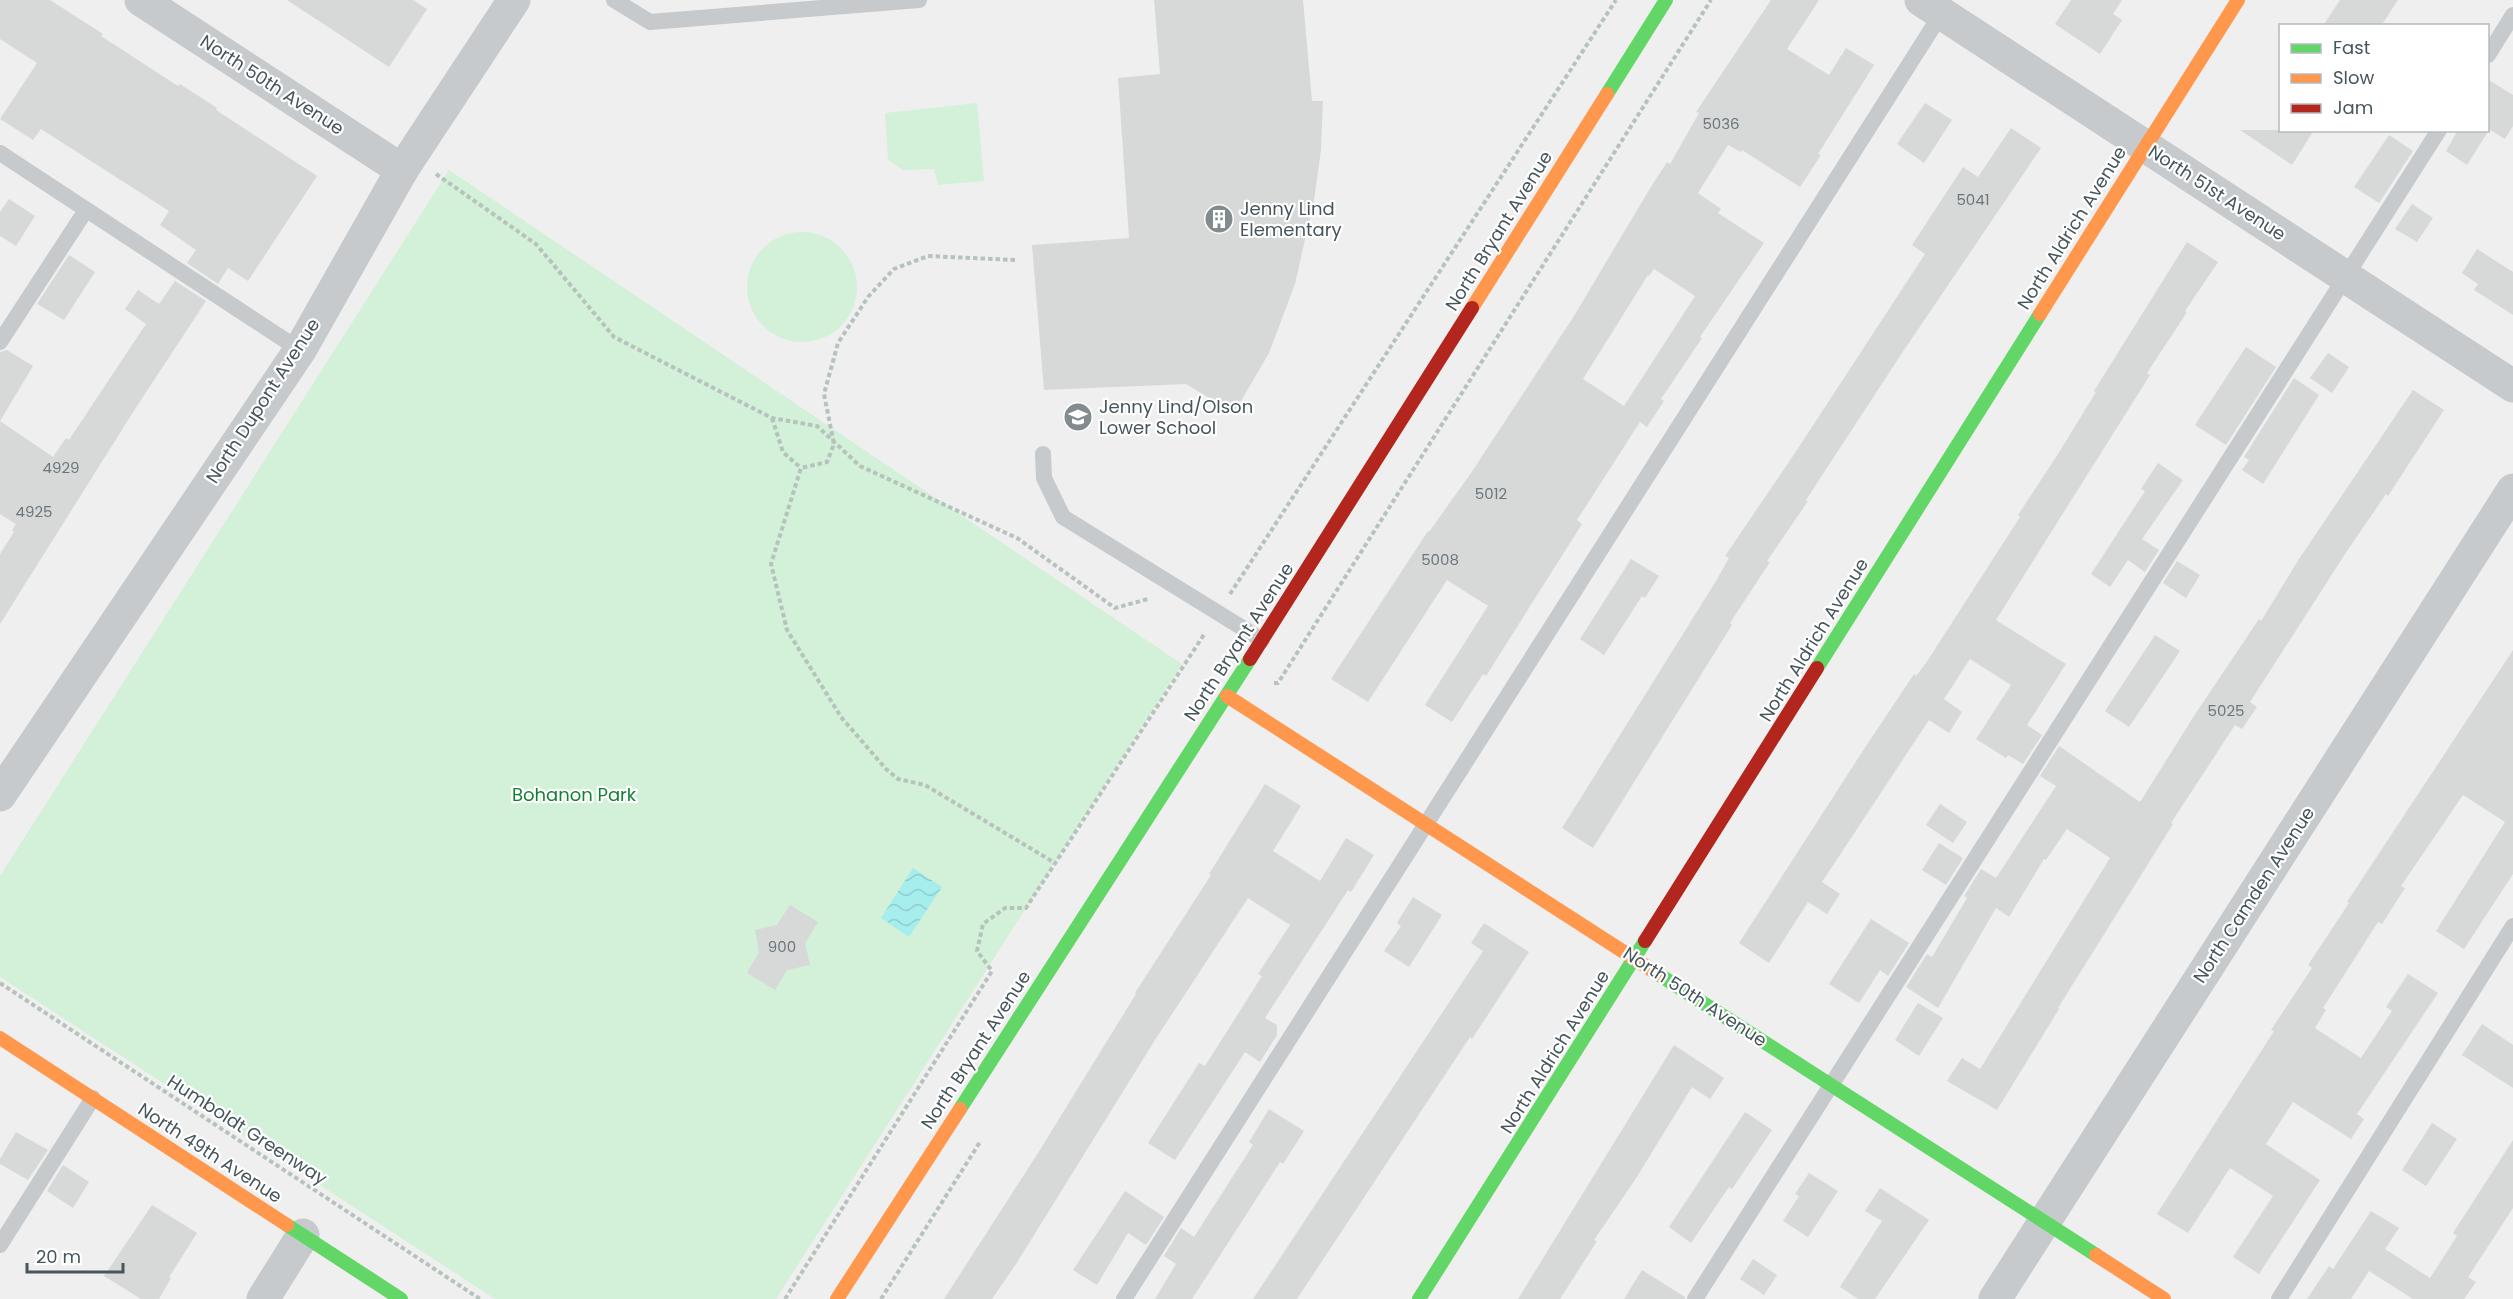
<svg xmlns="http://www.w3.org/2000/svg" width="2513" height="1299" viewBox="0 0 2513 1299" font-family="Poppins,sans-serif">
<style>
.green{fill:#d3f0d8}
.water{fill:url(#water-waves)}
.building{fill:#d7d8d8;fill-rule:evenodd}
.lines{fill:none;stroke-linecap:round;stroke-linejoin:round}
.path{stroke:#b6c3bd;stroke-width:4;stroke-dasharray:4.5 3;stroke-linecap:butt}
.lane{stroke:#c6cacc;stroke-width:16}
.street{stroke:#c6cacc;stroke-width:33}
.fast{stroke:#63d668;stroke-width:14}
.slow{stroke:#ff974d;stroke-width:14}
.jam{stroke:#b3261e;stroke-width:14}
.labels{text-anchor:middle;stroke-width:4.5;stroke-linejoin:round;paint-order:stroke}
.number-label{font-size:15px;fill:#6b777c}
.street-label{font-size:18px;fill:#46565c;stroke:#fff}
.poi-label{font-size:18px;fill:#46565c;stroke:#fff;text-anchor:start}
.park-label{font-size:18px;fill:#148035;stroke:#fff}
</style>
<defs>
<pattern id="water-waves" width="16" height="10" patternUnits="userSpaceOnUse" patternTransform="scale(1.5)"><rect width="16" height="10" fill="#a6edee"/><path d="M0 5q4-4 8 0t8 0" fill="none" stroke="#90cdce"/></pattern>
</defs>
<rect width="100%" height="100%" fill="#f0efef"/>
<g class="green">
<path d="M 977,103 L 984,181 L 938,185 L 934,169 L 903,170 L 888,160 L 885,113 Z"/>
<path d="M 449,170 L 1182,664 L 776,1299 L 495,1299 L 0,977 L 0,876 Z"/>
<circle cx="802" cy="287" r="55"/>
</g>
<path class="water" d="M 913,868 L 942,887 L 909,937 L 881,918 Z"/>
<g class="building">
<path d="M 0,0 L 50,0 L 103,34 L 101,36 L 178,86 L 180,84 L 217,108 L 216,110 L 317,176 L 248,281 L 228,268 L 218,284 L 187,263 L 196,250 L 160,225 L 169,211 L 41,129 L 33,140 L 0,119 L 37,63 L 0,39 Z"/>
<path d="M 287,0 L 413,0 L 427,9 L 389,67 Z"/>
<path d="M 1154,0 L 1303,0 L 1312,101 L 1323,101 L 1321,150 L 1314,200 L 1295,284 L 1269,353 L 1234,413 L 1186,384 L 1044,390 L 1032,245 L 1129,238 L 1118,78 L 1160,74 Z"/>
<path d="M 1771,0 L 1819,0 L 1787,49 L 1829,75 L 1846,48 L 1874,65 L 1818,154 L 1821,155 L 1800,187 L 1742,150 L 1741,152 L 1728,145 L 1698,193 L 1721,209 L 1718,213 L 1764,243 L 1700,337 L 1702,338 L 1661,399 L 1664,401 L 1647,427 L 1640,422 L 1577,520 L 1582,524 L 1486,676 L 1483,674 L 1452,722 L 1425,705 L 1488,606 L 1447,580 L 1368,702 L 1331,679 L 1428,531 L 1429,532 L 1471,473 L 1574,316 L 1649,190 L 1667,162 L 1670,164 L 1699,113 L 1696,112 ZM 1654,269 L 1695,296 L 1624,406 L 1583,379 L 1648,275 L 1649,276 Z"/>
<path d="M 2071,0 L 2122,0 L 2113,14 L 2122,20 L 2100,54 L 2055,24 Z"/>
<path d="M 2340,0 L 2398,0 L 2381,26 L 2323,26 Z"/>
<path d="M 2487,79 L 2513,95 L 2513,126 L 2505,139 L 2487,128 Z"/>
<path d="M 1925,103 L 1952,120 L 1924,163 L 1897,144 Z"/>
<path d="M 2011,128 L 2041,148 L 1902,353 L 1806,500 L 1808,501 L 1767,561 L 1770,562 L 1730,623 L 1732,625 L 1593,848 L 1562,828 L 1716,581 L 1729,558 L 1725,556 L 1793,456 L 1925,254 L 1912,245 L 1963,167 L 1978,177 Z"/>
<path d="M 2240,130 L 2314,130 L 2292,165 Z"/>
<path d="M 2458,130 L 2489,130 L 2467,165 L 2446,151 Z"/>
<path d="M 2389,135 L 2413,151 L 2379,203 L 2354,187 Z"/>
<path d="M 9,199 L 35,216 L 16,246 L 0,236 L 0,212 Z"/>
<path d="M 2412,204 L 2433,218 L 2417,242 L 2395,229 Z"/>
<path d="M 2187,242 L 2218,262 L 2185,311 L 2187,312 L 2147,373 L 2150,375 L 1996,620 L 2066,664 L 2027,725 L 2042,735 L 2023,764 L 2008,755 L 2006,758 L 1976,739 L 2011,685 L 1970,659 L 1944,699 L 1962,712 L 1949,733 L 1929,720 L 1822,882 L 1840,894 L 1827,914 L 1808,902 L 1769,963 L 1739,943 L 1866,746 L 1914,674 L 1916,676 L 1926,663 L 2020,517 L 2018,515 L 2058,454 L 2096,392 L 2094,391 Z"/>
<path d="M 2477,249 L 2513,272 L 2513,315 L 2474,290 L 2478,284 L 2462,273 Z"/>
<path d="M 69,255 L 95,272 L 64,320 L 37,304 Z"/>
<path d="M 175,281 L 206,301 L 135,409 L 0,624 L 0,554 L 14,532 L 12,530 L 16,524 L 0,514 L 0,352 L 7,350 L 33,366 L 0,421 L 53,457 L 66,438 L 69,440 L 146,324 L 125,309 L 138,290 L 159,304 Z"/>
<path d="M 2246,347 L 2276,367 L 2226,445 L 2195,425 Z"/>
<path d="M 2328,353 L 2349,367 L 2332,393 L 2310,378 Z"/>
<path d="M 2294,378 L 2319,395 L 2263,484 L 2242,470 L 2249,460 L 2244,457 Z"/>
<path d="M 2413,390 L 2444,410 L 2388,496 L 2386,494 L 2345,554 L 2250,702 L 2257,707 L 2242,729 L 2235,725 L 2171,823 L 2173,824 L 2058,1008 L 2059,1009 L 1997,1110 L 1947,1081 L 1962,1058 L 1980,1069 L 2110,858 L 2067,829 L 2046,860 L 2044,859 L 2009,917 L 1996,908 L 1938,1008 L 1906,987 L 1927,954 L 1932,957 L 1967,898 L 1964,896 L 1981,869 L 1996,878 L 2056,786 L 2040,776 L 2059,746 L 2140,802 L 2194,716 L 2259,619 L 2261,621 L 2299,559 Z"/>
<path d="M 2158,463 L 2183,480 L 2142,539 L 2159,550 L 2145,572 L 2128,560 L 2110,587 L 2091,574 L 2145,491 L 2141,489 Z"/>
<path d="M 1631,559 L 1659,576 L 1645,598 L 1642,596 L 1604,655 L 1580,639 Z"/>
<path d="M 2177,561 L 2200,575 L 2186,598 L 2163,583 Z"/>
<path d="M 2155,635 L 2180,651 L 2129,727 L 2105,711 Z"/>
<path d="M 2513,650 L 2513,874 L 2464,949 L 2436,931 L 2505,822 L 2463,795 L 2401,886 L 2405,888 L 2382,924 L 2378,922 L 2323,1008 L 2326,1010 L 2315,1028 L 2361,1058 L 2392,1011 L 2386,1007 L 2408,974 L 2438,993 L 2357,1114 L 2364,1119 L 2351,1139 L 2293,1102 L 2266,1144 L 2320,1180 L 2259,1274 L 2233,1257 L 2273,1196 L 2230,1168 L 2188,1233 L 2157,1214 L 2274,1031 L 2271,1030 L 2312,968 L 2308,965 L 2349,903 L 2347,902 Z"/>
<path d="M 1265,784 L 1301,806 L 1273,851 L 1320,881 L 1346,838 L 1374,855 L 1351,892 L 1348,890 L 1265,1018 L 1277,1025 L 1277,1035 L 1260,1062 L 1245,1052 L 1175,1160 L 1148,1143 L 1199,1063 L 1205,1066 L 1262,976 L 1258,974 L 1290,925 L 1248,898 L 1155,1040 L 1016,1264 L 992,1299 L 944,1299 L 1038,1153 L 1136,994 L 1135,993 L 1211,875 L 1209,874 Z"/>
<path d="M 1940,804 L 1967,822 L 1953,843 L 1926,825 Z"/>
<path d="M 1939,843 L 1963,858 L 1946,885 L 1922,870 Z"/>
<path d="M 1413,897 L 1442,915 L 1409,967 L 1384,951 L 1401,926 L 1397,923 Z"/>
<path d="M 790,905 L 818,922 L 805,943 L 810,965 L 787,970 L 775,990 L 747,973 L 759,952 L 755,930 L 777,925 Z"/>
<path d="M 1871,919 L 1909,943 L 1888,976 L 1880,970 L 1859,1003 L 1829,984 Z"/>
<path d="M 1484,923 L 1529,952 L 1472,1039 L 1470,1037 L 1297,1299 L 1253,1299 L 1483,951 L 1471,943 Z"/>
<path d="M 1918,1003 L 1943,1018 L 1919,1056 L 1895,1040 Z"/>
<path d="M 2482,1024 L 2513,1045 L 2513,1088 L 2462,1055 Z"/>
<path d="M 1674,1045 L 1724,1078 L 1710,1099 L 1692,1087 L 1635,1180 L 1594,1240 L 1597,1241 L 1560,1299 L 1518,1299 Z"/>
<path d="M 1269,1109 L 1304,1131 L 1283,1164 L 1280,1162 L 1192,1299 L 1155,1299 L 1176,1264 L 1164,1256 L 1181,1228 L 1194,1237 L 1253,1145 L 1249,1142 Z"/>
<path d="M 1745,1112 L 1772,1130 L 1732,1189 L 1729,1187 L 1691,1243 L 1669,1227 Z"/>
<path d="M 2432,1123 L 2457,1139 L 2426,1186 L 2402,1170 Z"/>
<path d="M 16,1132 L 48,1150 L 28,1180 L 0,1164 L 0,1159 Z"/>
<path d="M 2513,1140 L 2513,1208 L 2468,1277 L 2476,1282 L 2464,1299 L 2413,1299 L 2369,1271 L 2351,1299 L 2307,1299 L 2329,1266 L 2333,1269 L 2371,1211 L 2399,1228 L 2385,1249 L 2430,1278 L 2457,1236 L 2453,1233 Z"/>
<path d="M 63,1165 L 89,1182 L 73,1208 L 47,1191 Z"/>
<path d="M 1809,1173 L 1838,1191 L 1808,1237 L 1783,1221 L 1799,1196 L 1795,1194 Z"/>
<path d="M 1880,1188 L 1929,1220 L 1875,1299 L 1858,1299 L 1840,1287 L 1882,1221 L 1865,1211 Z"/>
<path d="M 1125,1191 L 1164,1217 L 1146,1245 L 1128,1233 L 1097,1285 L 1073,1270 Z"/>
<path d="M 152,1205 L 197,1233 L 169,1277 L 171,1278 L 159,1299 L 141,1299 L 104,1276 Z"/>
<path d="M 1753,1259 L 1777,1275 L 1764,1295 L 1740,1279 Z"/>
<path d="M 1642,1270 L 1685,1297 L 1685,1299 L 1624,1299 Z"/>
</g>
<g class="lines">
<g class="path">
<path d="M 436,174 L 536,244 L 614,337 L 772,418 L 817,426 L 860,466 L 1017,538 L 1115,608 L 1148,599"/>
<path d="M 1015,260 L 928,256 L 894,269 L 868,297 L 838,343 L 824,394 L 834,444 L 827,462 L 801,468 L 771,564 L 787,630 L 841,717 L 886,769 L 898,779 L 925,785 L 1055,863"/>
<path d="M 772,418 L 783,452 L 801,468"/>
<path d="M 1230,594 L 1616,0"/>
<path d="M 1274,683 L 1278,683 L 1711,0"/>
<path d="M 0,983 L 480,1299"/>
<path d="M 785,1299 L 992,971 L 977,951 L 983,924 L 1005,908 L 1026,908 L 1205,633"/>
<path d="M 881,1299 L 980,1142"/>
</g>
<g class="lane">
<path d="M 614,0 L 650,22 L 919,0"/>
<path d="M 2488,55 L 2513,15"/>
<path d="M 0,153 L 300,350"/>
<path d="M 0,342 L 86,210"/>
<path d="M 1043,454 L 1044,478 L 1063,517 L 1262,640"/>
<path d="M 0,1245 L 93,1098"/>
<path d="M 1124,1299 L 1945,8"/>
<path d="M 1695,1299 L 2439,130"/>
<path d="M 2279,1299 L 2513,926"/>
</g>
<g class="street">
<path d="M 141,0 L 402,170"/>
<path d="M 1921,0 L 2513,386"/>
<path d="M 0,795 L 300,350 L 402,170 L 514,0"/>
<path d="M 263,1299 L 303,1235"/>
<path d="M 1995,1299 L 2513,490"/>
</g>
<g class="fast">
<path d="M 1607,94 L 1666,0"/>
<path d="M 1817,668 L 2040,314"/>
<path d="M 1658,974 L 2096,1255"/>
<path d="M 960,1109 L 1250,659"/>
<path d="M 287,1225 L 401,1299"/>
<path d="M 1419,1299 L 1645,941"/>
</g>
<g class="slow">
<path d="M 1472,308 L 1607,94"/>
<path d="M 2040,314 L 2238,0"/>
<path d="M 1227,696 L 1658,974"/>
<path d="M 0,1038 L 287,1225"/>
<path d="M 2096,1255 L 2164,1299"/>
<path d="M 837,1299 L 960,1109"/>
</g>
<g class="jam">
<path d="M 1250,659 L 1472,308"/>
<path d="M 1645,941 L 1817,668"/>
</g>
</g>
<defs>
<g id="building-disc" transform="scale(1.5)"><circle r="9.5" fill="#828c8f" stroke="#fff"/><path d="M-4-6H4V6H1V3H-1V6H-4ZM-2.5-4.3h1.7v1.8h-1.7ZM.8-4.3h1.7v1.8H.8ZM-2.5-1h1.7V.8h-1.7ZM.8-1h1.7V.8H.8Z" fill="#fff"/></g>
<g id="school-disc" transform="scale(1.5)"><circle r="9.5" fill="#828c8f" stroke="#fff"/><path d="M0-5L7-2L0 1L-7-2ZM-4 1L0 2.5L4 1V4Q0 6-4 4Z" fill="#fff"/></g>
</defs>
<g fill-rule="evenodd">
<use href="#building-disc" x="1219" y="219"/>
<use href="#school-disc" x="1078" y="417"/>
</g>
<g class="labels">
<g class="number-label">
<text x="1721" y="129">5036</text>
<text x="1973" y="205">5041</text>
<text x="61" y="473">4929</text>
<text x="1491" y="499">5012</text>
<text x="34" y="517">4925</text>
<text x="1440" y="565">5008</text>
<text x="2226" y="716">5025</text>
<text x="782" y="952">900</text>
</g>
<g class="street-label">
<text transform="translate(272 85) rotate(33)" y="6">North 50th Avenue</text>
<text transform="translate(2217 193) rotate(33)" y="6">North 51st Avenue</text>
<text transform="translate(2072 228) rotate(-58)" y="6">North Aldrich Avenue</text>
<text transform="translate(1499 231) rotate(-58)" y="6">North Bryant Avenue</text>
<text transform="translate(263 401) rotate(-57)" y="6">North Dupont Avenue</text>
<text transform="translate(1814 640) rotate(-58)" y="6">North Aldrich Avenue</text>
<text transform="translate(1239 642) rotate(-57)" y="6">North Bryant Avenue</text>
<text transform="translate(2254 895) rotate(-57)" y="6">North Camden Avenue</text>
<text transform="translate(1695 997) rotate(33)" y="6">North 50th Avenue</text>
<text transform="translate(976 1050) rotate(-57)" y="6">North Bryant Avenue</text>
<text transform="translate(1555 1052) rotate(-58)" y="6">North Aldrich Avenue</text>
<text transform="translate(247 1130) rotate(33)" y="6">Humboldt Greenway</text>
<text transform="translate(210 1153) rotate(33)" y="6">North 49th Avenue</text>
</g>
<g class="poi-label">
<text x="1240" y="215">Jenny Lind<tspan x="1240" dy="21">Elementary</tspan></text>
<text x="1099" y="413">Jenny Lind/Olson<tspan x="1099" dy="21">Lower School</tspan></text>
</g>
<g class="park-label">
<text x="574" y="801">Bohanon Park</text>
</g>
</g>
<rect x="2279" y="24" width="210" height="108" fill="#ffffff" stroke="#b5bbbe" stroke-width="1.5"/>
<rect x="2291" y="44" width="30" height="9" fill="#63d668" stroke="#b5bbbe" stroke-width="1.5"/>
<text x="2333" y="54" font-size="18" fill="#46565c">Fast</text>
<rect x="2291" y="74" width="30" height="9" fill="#ff974d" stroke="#b5bbbe" stroke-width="1.5"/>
<text x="2333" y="84" font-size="18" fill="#46565c">Slow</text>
<rect x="2291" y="104" width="30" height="9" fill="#b3261e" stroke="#b5bbbe" stroke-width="1.5"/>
<text x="2333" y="114" font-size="18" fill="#46565c">Jam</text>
<path d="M27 1263v9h96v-9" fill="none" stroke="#46565c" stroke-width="3"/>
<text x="36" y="1263" font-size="18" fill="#46565c" stroke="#ffffff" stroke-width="4.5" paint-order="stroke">20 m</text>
</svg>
